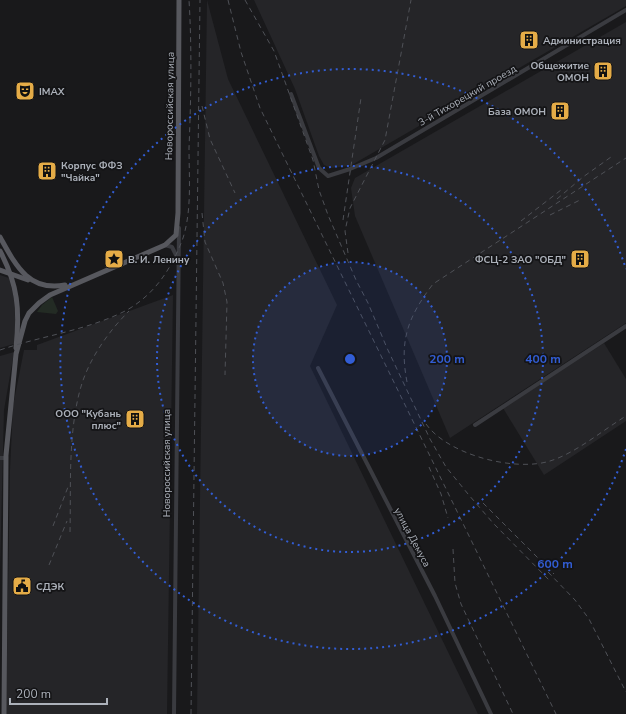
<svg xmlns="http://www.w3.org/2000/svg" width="626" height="714" viewBox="0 0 626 714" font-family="'Nunito Sans',sans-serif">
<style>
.built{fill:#252528}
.green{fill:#232b24}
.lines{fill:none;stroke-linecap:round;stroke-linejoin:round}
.minor{stroke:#3a3b40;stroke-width:4}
.major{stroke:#57585e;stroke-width:5}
.rail{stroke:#4f5157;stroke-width:1;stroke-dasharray:5 4;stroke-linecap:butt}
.ring{fill:none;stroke:#325dd4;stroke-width:2;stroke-dasharray:2 4}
.labels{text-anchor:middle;stroke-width:3.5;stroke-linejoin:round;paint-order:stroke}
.poi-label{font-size:10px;font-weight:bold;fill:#acb1ba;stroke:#141416;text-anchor:start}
.street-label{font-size:10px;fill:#acb1ba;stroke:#141416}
.centre{fill:#325dd4;stroke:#141416;stroke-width:2}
.ring-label{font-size:12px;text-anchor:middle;font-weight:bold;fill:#325dd4;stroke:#141416;stroke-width:3.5;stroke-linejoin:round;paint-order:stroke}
</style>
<rect width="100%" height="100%" fill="#19191b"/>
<g class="built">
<path d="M 207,0 L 228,79 L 337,305 L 310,366 L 478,714 L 197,714 Z"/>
<path d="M 254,0 L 626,0 L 626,6 L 350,166 L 331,168 L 324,165 L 319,156 L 295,89 Z"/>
<path d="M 626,22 L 626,323 L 450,438 L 355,216 L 351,188 L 355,178 Z"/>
<path d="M 0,275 L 9,278 L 14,298 L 16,334 L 14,344 L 0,348 Z"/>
<path d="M 173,295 L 167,714 L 6,714 L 10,470 L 13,406 L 24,350 L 37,350 L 37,345 Z"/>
<path d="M 604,343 L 626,379 L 626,421 L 544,475 L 503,408 Z"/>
<path d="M 14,352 L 4,410 L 0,570 L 0,356 Z"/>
</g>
<path class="green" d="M 52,297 L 58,311 L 56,314 L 37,312 L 42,305 Z"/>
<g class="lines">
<g class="minor">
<path d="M 291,94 L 319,168 L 328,176 L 350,169 L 376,158 L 626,10"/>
<path d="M 165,245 L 172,247 L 176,255"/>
<path d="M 318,368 L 435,596 L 491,714"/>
<path d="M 475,425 L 626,326"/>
<path d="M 0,458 L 5,458"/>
<path d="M 174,714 L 179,228"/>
</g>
<g class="major">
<path d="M 0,237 C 15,264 28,292 65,285"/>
<path d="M 0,251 C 18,285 20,310 16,348"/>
<path d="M 0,270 L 28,280"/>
<path d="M 4,714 L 6,455 L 16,354 L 25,321 L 29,313 L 39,303 L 50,295 L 165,245 L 176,235 L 178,213 L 179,0"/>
</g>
<g class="rail">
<path d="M 228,0 L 241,52 L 260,108 L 556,714"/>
<path d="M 245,0 L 274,51 L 313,160 L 319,190 L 328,215 L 356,280 L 368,303 L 387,348 L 430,439 L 446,467 L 468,494 L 493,523 L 550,581"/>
<path d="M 202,106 L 210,139 L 235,193"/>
<path d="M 557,199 L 583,177 L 611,157"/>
<path d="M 202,213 L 205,242 L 223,283 L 227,302 L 225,375"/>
<path d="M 550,215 L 582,199"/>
<path d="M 343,220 L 361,98"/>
<path d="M 521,221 L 561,190"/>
<path d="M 348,253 L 345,231 L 350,208 L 385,140 L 411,0"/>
<path d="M 0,350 C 41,336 89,330 127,310 C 155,294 172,268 183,238 C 192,210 189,177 189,148 C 191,99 192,49 189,0"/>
<path d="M 407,382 C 399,340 408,317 433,284 L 626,158"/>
<path d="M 426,424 C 448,455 515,472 550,461 C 576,453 603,430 626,416"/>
<path d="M 429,467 L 441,494 L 448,518"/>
<path d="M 483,503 L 554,574"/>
<path d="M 53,526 L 68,487"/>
<path d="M 70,532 C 71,486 68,435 80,390 C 88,360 108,332 129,311"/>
<path d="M 453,549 L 455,583 L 461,604 L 513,714"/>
<path d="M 49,565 L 67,521"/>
<path d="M 548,572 L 575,600 L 589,619 L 626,692"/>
<path d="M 191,714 L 200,0"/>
</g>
</g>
<circle cx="350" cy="359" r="97" fill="#325dd4" fill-opacity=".12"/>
<g class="ring">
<circle cx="350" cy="359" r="97"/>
<circle cx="350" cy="359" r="193"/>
<path d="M626 449A290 290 0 1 1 626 269"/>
</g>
<defs>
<g id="building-square" transform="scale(1)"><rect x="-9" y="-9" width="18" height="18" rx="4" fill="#e5ac47" stroke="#141416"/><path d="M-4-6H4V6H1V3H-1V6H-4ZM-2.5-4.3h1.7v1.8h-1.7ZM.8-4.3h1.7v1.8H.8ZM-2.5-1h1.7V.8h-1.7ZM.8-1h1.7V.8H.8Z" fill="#111"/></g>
<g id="theatre-square" transform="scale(1)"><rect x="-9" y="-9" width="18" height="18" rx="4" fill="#e5ac47" stroke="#141416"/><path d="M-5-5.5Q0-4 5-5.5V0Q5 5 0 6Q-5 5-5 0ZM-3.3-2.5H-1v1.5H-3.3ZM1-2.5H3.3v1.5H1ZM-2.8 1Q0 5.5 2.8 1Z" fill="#111"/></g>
<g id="sight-square" transform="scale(1)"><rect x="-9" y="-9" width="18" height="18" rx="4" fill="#e5ac47" stroke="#141416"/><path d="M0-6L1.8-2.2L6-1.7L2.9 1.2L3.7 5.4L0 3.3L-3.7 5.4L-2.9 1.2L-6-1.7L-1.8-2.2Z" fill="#111"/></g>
<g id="civic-square" transform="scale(1)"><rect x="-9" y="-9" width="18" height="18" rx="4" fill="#e5ac47" stroke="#141416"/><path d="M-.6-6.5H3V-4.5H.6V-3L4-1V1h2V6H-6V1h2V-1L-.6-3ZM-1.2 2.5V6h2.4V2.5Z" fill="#111"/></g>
</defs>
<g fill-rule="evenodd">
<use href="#building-square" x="529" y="40"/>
<use href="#building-square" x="603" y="71"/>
<use href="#theatre-square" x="25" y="91"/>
<use href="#building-square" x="560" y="111"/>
<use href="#building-square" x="47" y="171"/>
<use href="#sight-square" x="114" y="259"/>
<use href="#building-square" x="580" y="259"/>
<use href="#building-square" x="135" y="419"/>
<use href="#civic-square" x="22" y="586"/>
</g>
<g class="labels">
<g class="poi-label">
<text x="543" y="44">Администрация</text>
<text x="589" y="69" text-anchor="end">Общежитие<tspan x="589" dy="12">ОМОН</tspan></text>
<text x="39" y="95">IMAX</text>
<text x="546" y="115" text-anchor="end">База ОМОН</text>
<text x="61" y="169">Корпус ФФЗ<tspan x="61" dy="12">"Чайка"</tspan></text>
<text x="128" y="263">В. И. Ленину</text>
<text x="566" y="263" text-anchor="end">ФСЦ-2 ЗАО "ОБД"</text>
<text x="121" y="417" text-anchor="end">ООО "Кубань<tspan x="121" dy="12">плюс"</tspan></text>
<text x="36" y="590">СДЭК</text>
</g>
<g class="street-label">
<text transform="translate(467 95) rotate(-30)" y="4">3-й Тихорецкий проезд</text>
<text transform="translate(169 106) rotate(-89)" y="4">Новороссийская улица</text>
<text transform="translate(166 463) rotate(-90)" y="4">Новороссийская улица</text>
<text transform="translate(413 537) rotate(62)" y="4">улица Демуса</text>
</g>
</g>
<circle cx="350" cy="359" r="6" class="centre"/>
<g class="ring-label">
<text x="447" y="363">200 m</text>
<text x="543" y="363">400 m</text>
<text x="555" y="568">600 m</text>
</g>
<path d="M10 698v6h97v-6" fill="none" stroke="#acb1ba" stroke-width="2"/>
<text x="16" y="698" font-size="12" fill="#acb1ba" stroke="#141416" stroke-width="3" paint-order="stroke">200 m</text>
</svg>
